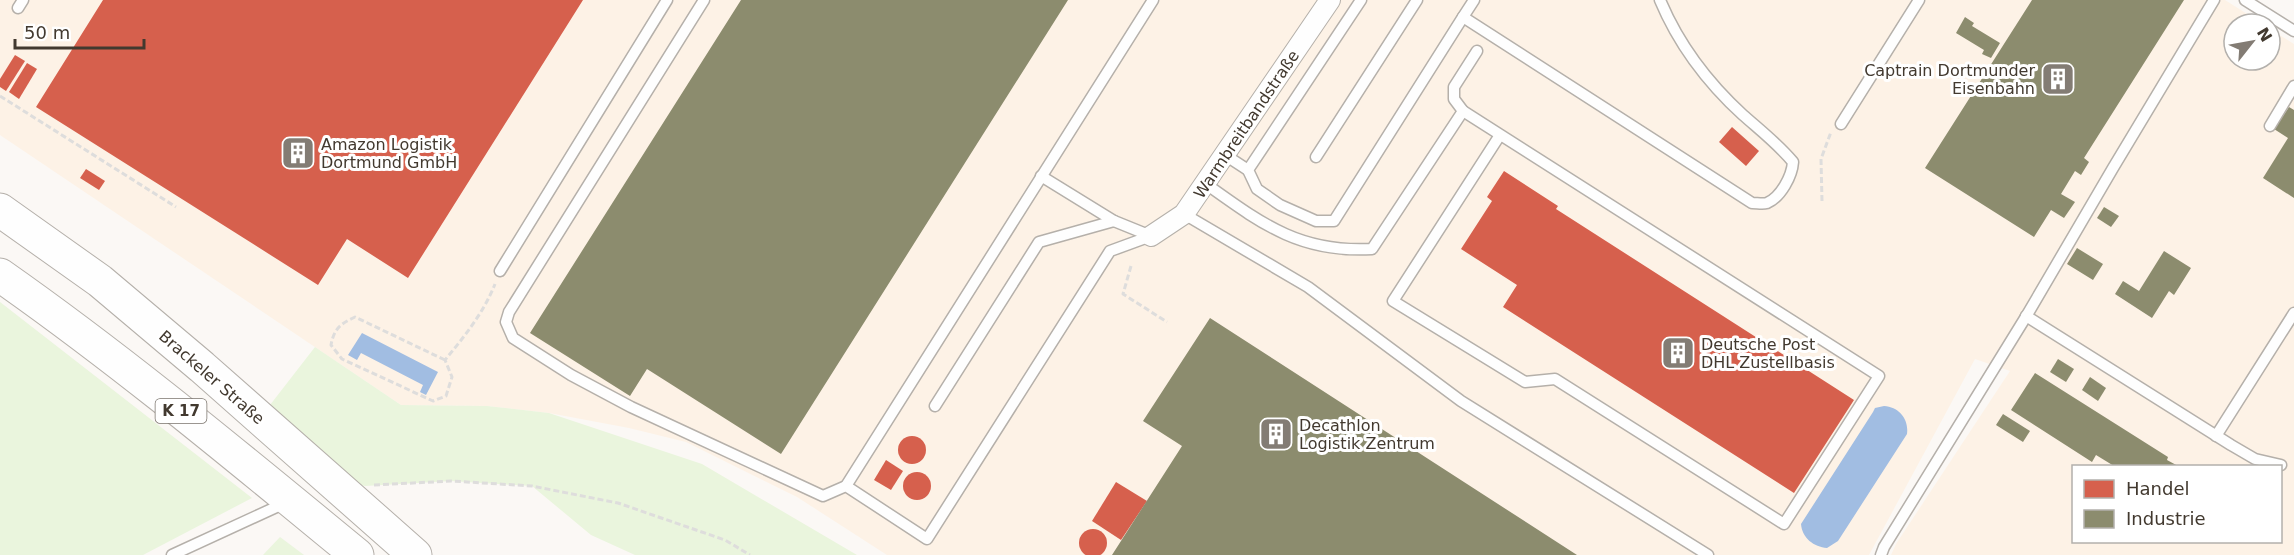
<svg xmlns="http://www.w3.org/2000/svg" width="2294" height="555" viewBox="0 0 2294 555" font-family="'DejaVu Sans',sans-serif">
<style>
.built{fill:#fdf2e6;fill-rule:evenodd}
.green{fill:#eaf5dd}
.water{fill:#a1bde2}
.shops{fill:#d6604d}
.industry{fill:#8c8c6e}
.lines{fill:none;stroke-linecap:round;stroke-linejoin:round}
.service-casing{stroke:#b5b0aa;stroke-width:13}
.minor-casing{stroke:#b5b0aa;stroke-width:22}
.trunk-casing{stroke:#b5b0aa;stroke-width:35}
.path{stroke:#dedddc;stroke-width:3;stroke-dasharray:6 3;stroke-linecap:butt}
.service{stroke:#fefefe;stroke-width:10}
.minor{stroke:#fefefe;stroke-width:20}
.trunk{stroke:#fefefe;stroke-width:33}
.labels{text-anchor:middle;stroke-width:6;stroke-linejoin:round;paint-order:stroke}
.shield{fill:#fff;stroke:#7b746d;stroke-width:1.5}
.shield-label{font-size:15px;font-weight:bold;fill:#42392f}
.poi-label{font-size:16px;fill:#42392f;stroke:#fff;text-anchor:start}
.street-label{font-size:16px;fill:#42392f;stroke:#fff}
</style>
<rect width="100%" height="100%" fill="#fbf8f5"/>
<path class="built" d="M 0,0 L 2225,0 L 2263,24 L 2234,24 L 2234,60 L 2270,60 L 2270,29 L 2294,44 L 2294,555 L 1891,555 L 1896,544 L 2010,371 L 1975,359 L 1869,555 L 887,555 L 797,497 L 686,442 L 629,428 L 549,413 L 487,406 L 401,405 L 0,135 ZM 2074,466 L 2280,466 L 2280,542 L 2074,542 Z"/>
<g class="green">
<path d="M 0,302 L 252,498 L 143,555 L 0,555 Z"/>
<path d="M 315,347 L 401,405 L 487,406 L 549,413 L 702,464 L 857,555 L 635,555 L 591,535 L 532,486 L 451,481 L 365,486 L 354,483 L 270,405 Z"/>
<path d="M 280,537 L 304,555 L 263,555 Z"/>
</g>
<g class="water">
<path d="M 362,333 L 438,372 L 426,395 L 420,392 L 423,385 L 361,353 L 357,360 L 348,355 Z"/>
<path d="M 1884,406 C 1899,407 1909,419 1907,434 L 1838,541 L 1827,548 C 1814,547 1802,538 1801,524 L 1873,412 L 1875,408 Z"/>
</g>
<g class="shops">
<path d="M 103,0 L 583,0 L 408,278 L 347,239 L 318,285 L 36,107 Z"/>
<path d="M 15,55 L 25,61 L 6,91 L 0,87 L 0,79 Z"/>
<path d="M 27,63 L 37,69 L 19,99 L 9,92 Z"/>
<path d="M 1732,127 L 1759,151 L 1746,166 L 1719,142 Z"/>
<path d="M 86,169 L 105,181 L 99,190 L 80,178 Z"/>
<path d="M 1504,171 L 1558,206 L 1556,209 L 1854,400 L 1794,493 L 1503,307 L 1517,285 L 1461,249 L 1492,201 L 1487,197 Z"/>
<circle cx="912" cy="450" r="14"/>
<path d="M 886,460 L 903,471 L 891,490 L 874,480 Z"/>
<circle cx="917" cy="486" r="14"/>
<path d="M 1116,482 L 1147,501 L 1121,540 L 1092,521 Z"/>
<circle cx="1093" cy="543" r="14"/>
</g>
<g class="industry">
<path d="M 741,0 L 1068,0 L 781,454 L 647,369 L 630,396 L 530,333 Z"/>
<path d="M 2032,0 L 2184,0 L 2084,158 L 2089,162 L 2081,175 L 2075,171 L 2061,194 L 2075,202 L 2064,218 L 2051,210 L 2034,237 L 1925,168 Z"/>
<path d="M 1965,17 L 1974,23 L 1972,26 L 2000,43 L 1991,58 L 1982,54 L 1984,50 L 1956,33 Z"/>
<path d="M 2289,107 L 2294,110 L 2294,198 L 2263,178 L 2288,138 L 2274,129 Z"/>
<path d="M 2104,207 L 2119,216 L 2111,227 L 2097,218 Z"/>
<path d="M 2077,248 L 2103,264 L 2093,280 L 2067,264 Z"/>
<path d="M 2164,251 L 2191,268 L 2174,295 L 2169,291 L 2152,318 L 2115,294 L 2123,281 L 2139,291 Z"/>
<path d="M 1210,318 L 1577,555 L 1112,555 L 1182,446 L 1143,421 Z"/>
<path d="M 2058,359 L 2074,369 L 2066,382 L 2050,372 Z"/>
<path d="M 2035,373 L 2168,457 L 2167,460 L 2178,466 L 2114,466 L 2096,455 L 2092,462 L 2011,410 Z"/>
<path d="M 2090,377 L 2106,388 L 2098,401 L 2082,390 Z"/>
<path d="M 2003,414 L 2030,431 L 2023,442 L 1996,425 Z"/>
</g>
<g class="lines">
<g class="service-casing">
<g id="service">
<path d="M 704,0 L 509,312 L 506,322 L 513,338 L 571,375 L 631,407 L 823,496 L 846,486 L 927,539 L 1110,251 L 1151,236"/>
<path d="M 1361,0 L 1248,170 L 1257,189 L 1280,205 L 1316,221 L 1334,221 L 1463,17"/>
<path d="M 1474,0 L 1463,17 L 1752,203 C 1757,203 1763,204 1767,203 C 1781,197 1792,176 1793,162 C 1778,144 1760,130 1743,115 C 1708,83 1678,43 1660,0"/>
<path d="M 2245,0 L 2294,31"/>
<path d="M 18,8 L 23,0"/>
<path d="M 1477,51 L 1454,87 L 1454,99 L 1463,111 L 1879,376 L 1784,524 L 1555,379 L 1525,382 L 1393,301 L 1500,135"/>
<path d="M 1841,124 L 1919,0"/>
<path d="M 2270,126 L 2294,86"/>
<path d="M 1225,155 L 1248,170"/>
<path d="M 1316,157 L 1417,0"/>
<path d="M 1041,176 L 1114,221"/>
<path d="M 1206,184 C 1262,224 1300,253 1372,249 L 1463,111"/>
<path d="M 1184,214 L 1308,287 L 1461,401 L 1708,555"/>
<path d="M 500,271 L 667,0"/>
<path d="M 2026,316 L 2231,445 L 2255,459 L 2281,465"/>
<path d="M 935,406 L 1039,242 L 1114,221 L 1151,236"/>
<path d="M 2216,436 L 2294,313"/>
<path d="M 846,486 L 1153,0"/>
<path d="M 172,555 L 285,503"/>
<path d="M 1881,555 L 1884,547 L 2027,315 L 2113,168 L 2214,0"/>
</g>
</g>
<g class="minor-casing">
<path id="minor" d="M 1151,236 L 1184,214 L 1330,0"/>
</g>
<g class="trunk-casing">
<g id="trunk">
<path d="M 0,210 L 100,281 L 202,367 L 415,555"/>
<path d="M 0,275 C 124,362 240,459 357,555"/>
</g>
</g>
<g class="path">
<path d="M 0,96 L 176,207"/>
<path d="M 1822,201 L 1821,159 L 1831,132"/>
<path d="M 1131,266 L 1123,294 L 1167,322"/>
<path d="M 445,360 L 355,317 C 340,324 334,329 331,345 L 342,359 L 433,401 L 446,396 L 452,377 L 445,360 C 464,337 484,312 495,284"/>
<path d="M 374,485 L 451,481 L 532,486 L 618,503 L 725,540 L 750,555"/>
</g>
<use href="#service" class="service"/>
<use href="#minor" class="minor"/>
<use href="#trunk" class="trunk"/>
</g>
<defs>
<g id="building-square" transform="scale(1.725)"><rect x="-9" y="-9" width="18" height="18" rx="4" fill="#837c74" stroke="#fff"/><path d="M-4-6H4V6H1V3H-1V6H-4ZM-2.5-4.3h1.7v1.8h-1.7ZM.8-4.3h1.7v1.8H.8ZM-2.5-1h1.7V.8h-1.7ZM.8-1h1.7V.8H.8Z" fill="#fff"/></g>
</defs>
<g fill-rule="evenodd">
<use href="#building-square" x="2058" y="79"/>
<use href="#building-square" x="298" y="153"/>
<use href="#building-square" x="1678" y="353"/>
<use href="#building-square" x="1276" y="434"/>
</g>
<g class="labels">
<rect class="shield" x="155.5" y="399" width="51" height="24" rx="4.5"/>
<g class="shield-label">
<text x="181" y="416">K 17</text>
</g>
<g class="poi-label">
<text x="2035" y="76" text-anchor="end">Captrain Dortmunder<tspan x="2035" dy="18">Eisenbahn</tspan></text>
<text x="321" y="150">Amazon Logistik<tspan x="321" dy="18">Dortmund GmbH</tspan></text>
<text x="1701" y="350">Deutsche Post<tspan x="1701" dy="18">DHL Zustellbasis</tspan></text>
<text x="1299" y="431">Decathlon<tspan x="1299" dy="18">Logistik Zentrum</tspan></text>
</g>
<g class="street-label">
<text transform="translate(1246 124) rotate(-56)" y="6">Warmbreitbandstraße</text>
<text transform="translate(212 377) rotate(41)" y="6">Brackeler Straße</text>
</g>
</g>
<rect x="2072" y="465" width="210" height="78" fill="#ffffff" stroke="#b3b0ac" stroke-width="1.5"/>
<rect x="2084" y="480" width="30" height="18" fill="#d6604d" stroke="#b3b0ac" stroke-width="1.5"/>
<text x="2126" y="495" font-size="18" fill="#42392f">Handel</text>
<rect x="2084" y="510" width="30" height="18" fill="#8c8c6e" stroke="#b3b0ac" stroke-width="1.5"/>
<text x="2126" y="525" font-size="18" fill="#42392f">Industrie</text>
<g transform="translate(2252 42) rotate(59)"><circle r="28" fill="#ffffff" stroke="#b3b0ac" stroke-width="1.5"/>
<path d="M0-4.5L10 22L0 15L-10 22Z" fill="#837c74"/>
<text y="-9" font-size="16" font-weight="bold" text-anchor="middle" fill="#42392f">N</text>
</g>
<path d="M15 39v9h129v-9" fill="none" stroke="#42392f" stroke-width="3"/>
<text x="24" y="39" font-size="18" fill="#42392f" stroke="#ffffff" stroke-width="4.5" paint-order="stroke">50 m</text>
</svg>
